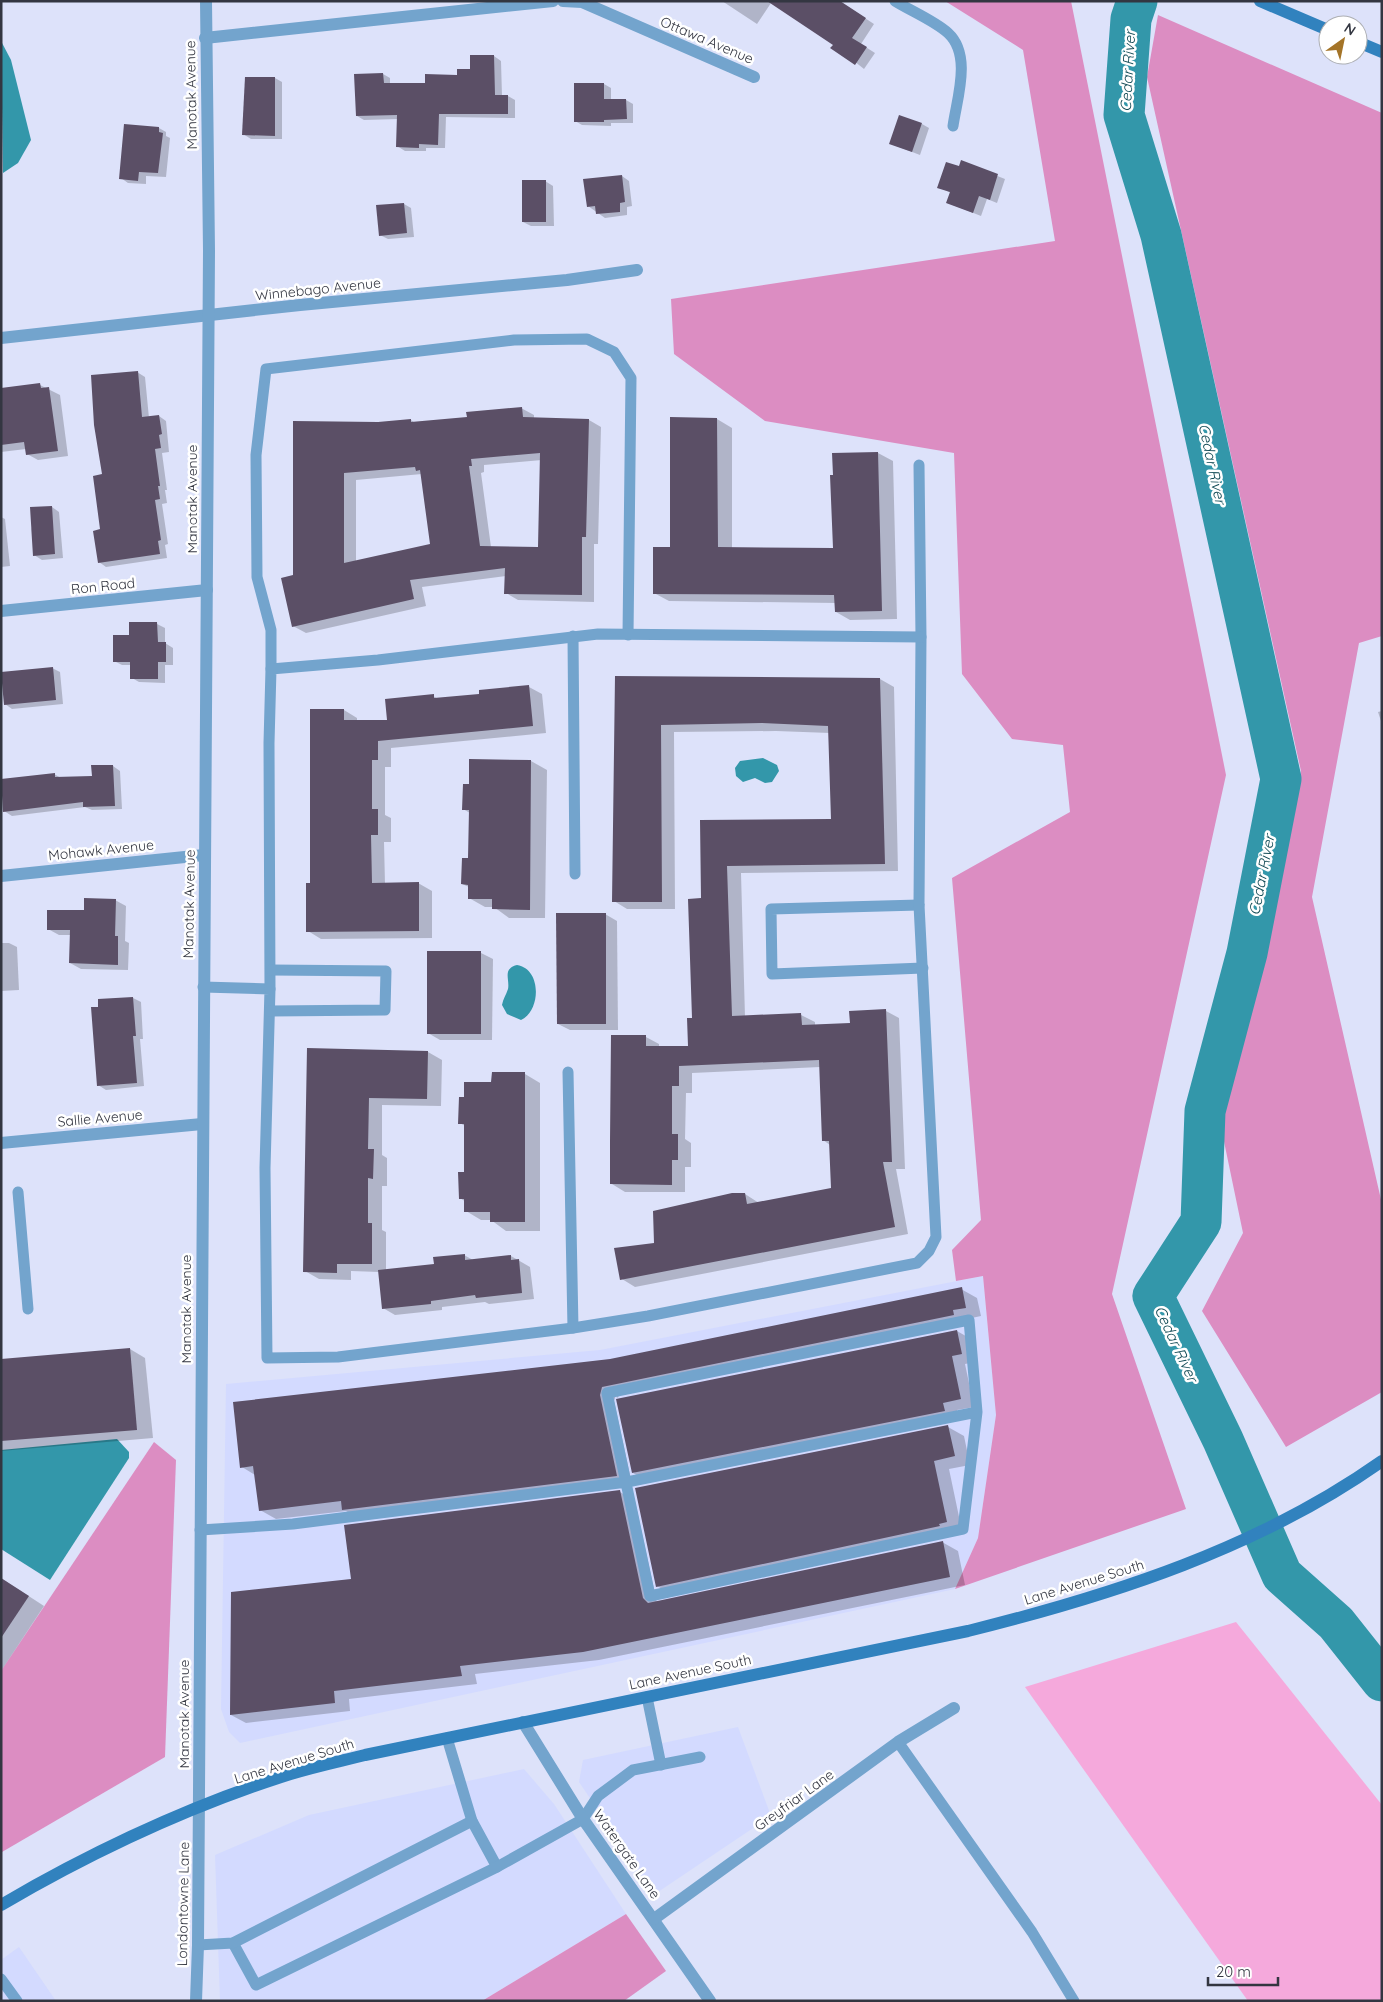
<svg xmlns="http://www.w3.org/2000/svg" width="1383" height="2002" viewBox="0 0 1383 2002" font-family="Quicksand,sans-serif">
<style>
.built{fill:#d3daff}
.green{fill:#f5a9dc}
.forest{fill:#dc8dc2}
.water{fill:#3397aa}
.shadow{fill:#0003;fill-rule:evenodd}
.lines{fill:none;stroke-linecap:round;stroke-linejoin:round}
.river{stroke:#3397aa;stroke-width:41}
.building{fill:#5b4f66;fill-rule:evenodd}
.lane{stroke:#73a4cd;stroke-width:11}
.street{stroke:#73a4cd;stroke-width:12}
.secondary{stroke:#3182be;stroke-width:12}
.labels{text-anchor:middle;stroke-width:5;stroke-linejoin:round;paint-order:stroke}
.street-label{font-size:14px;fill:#333641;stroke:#fff}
.water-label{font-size:15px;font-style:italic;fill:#114a55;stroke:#fff}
</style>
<rect width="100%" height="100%" fill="#dde2fa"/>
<g class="built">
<path d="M 983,1276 L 996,1415 L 978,1538 L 955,1589 L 240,1743 L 229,1732 L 221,1709 L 226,1384 L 600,1350 Z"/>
<path d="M 738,1727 L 771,1816 L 655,1894 L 579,1782 L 583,1760 Z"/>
<path d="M 524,1769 L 554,1804 L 626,1914 L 482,2001 L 220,2001 L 215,1855 L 309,1815 Z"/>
<path d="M 19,1947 L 56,2001 L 1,2001 L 1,1960 Z"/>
</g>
<path class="green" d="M 1236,1622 L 1382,1805 L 1382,2001 L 1248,2001 L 1025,1687 Z"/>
<g class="forest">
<path d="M 945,1 L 1071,1 L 1226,775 L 1112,1294 L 1186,1509 L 955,1589 L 978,1538 L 996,1415 L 983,1276 L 956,1281 L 952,1250 L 981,1220 L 952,878 L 1070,812 L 1063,745 L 1012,739 L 962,674 L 954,453 L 765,421 L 674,354 L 671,299 L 1055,241 L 1023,50 Z"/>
<path d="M 1158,15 L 1382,113 L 1382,636 L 1359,643 L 1312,897 L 1382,1204 L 1382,1392 L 1286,1447 L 1202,1311 L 1243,1233 L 1221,1127 L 1301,771 L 1147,77 Z"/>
<path d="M 154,1442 L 176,1460 L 165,1757 L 2,1852 L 1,1671 Z"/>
<path d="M 626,1914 L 666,1971 L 624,2001 L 482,2001 Z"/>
</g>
<g class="water">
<path d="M 1,41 L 11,60 L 31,140 L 18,163 L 3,173 Z"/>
<path d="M 763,758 L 777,765 L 779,771 L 772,782 L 765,783 L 755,778 L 743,782 L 736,776 L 735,768 L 740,761 Z"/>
<path d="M 517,965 C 542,969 541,1011 521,1020 L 507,1014 L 502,1005 C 503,999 506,995 508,989 C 510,979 502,969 517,965 Z"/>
<path d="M 117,1439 L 129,1452 L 129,1458 L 50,1580 L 1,1549 L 1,1450 Z"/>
</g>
<g class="shadow">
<path d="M 722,1 L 839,1 L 874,24 L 861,44 L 875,53 L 864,69 L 834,45 L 771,3 L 757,24 Z"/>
<path d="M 494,56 L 501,61 L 502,96 L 508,96 L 515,100 L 515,118 L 446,117 L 445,148 L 426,148 L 426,151 L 405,151 L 397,146 L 398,119 L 364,120 L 357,116 L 383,74 L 390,78 L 390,84 L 426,84 L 458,76 Z"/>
<path d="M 275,78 L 282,82 L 282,139 L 251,139 L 243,134 Z"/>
<path d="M 604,84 L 611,88 L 611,100 L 626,100 L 633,104 L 633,123 L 611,123 L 611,126 L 582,125 L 575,121 Z"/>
<path d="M 922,124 L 929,128 L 920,155 L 891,144 Z"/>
<path d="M 159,128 L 166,132 L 166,136 L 170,138 L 166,177 L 146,176 L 146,184 L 128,183 L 121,178 Z"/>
<path d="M 962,162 L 1005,179 L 997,203 L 987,199 L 981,216 L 948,203 L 951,193 L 939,187 L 960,168 Z"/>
<path d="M 622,176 L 629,181 L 632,206 L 627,207 L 627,215 L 605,218 L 588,206 Z"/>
<path d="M 545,181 L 553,186 L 554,226 L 531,226 L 523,222 Z"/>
<path d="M 404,204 L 411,208 L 414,237 L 388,239 L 380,235 Z"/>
<path d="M 137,372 L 145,377 L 149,418 L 159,416 L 166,421 L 169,452 L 162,453 L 167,490 L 165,490 L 167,503 L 162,504 L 168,544 L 165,545 L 167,558 L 106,567 L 99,562 L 103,475 Z"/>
<path d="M 40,385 L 60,395 L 68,456 L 38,460 L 27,454 L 26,449 L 1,452 L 1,390 Z"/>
<path d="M 521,408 L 534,415 L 534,418 L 589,420 L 601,427 L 598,544 L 594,544 L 594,602 L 518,600 L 506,593 L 506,576 L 422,587 L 426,606 L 306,633 L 293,626 L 294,423 L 378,423 L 411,420 L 415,423 L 468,418 ZM 542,460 L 539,548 L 491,547 L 481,473 L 484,472 L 484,465 ZM 422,474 L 431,545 L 356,562 L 356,480 Z"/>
<path d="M 717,419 L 732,428 L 732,548 L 834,549 L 878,453 L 893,461 L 897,619 L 850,620 L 836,612 L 836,603 L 669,601 L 654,593 Z"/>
<path d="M 52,507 L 59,512 L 63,558 L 42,560 L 34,555 Z"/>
<path d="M 1,517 L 5,519 L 10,566 L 1,567 Z"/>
<path d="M 131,624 L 157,624 L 165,628 L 165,643 L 173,648 L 173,665 L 165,665 L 165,683 L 139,682 L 132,678 L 132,665 L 122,665 L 114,661 L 131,637 Z"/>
<path d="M 52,668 L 60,672 L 63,704 L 12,709 L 5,704 Z"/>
<path d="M 616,677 L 880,679 L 894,687 L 898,871 L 741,873 L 745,1017 L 801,1015 L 815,1022 L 815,1026 L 851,1025 L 886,1011 L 899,1018 L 905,1169 L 896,1169 L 908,1234 L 635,1287 L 622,1279 L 656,1244 L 745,1194 L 759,1203 L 832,1189 L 830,1145 L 823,1140 L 820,1067 L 692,1073 L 692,1093 L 686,1093 L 685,1139 L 691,1143 L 691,1167 L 685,1167 L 685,1192 L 625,1192 L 612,1184 L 646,1037 L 659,1044 L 659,1047 L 690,1047 L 702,899 L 701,821 L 832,820 L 830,733 L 776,731 L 674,732 L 675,909 L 627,909 L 614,901 Z"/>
<path d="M 529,687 L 542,694 L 546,733 L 391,748 L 391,767 L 385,767 L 385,815 L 391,818 L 391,842 L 384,842 L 385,884 L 418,883 L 432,891 L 432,938 L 321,939 L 308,931 L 311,885 L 344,710 L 357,718 L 357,721 L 389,722 L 433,696 L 438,699 L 481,695 Z"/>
<path d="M 1382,711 L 1382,724 L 1378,712 Z"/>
<path d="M 531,761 L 547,770 L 545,918 L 509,918 L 494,907 L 485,907 L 469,898 L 469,887 L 462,884 L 470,859 L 470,813 L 463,809 Z"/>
<path d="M 113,766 L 120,771 L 122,809 L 92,810 L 85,807 L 12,816 L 4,811 L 1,780 L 54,774 L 61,778 L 93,777 Z"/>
<path d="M 115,900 L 126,906 L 125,941 L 129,943 L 128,970 L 81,969 L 70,963 L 71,935 L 59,935 L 48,929 L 85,911 Z"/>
<path d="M 605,914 L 617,921 L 618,1030 L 570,1030 L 558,1024 Z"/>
<path d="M 1,943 L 9,943 L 17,947 L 19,990 L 1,991 Z"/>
<path d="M 428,952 L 481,953 L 493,959 L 492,1040 L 440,1040 L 428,1033 Z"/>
<path d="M 133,998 L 141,1002 L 143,1039 L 140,1039 L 144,1086 L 106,1090 L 98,1085 L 100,1008 Z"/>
<path d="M 309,1050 L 428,1052 L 442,1060 L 441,1106 L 382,1105 L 382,1155 L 387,1158 L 387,1186 L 382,1186 L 382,1230 L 386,1232 L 386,1270 L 435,1265 L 464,1255 L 473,1260 L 511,1256 L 530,1267 L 534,1299 L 489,1304 L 485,1302 L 442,1307 L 442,1310 L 395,1315 L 383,1308 L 379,1272 L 351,1271 L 351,1280 L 319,1279 L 305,1271 Z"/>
<path d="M 525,1074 L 540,1083 L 540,1231 L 506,1231 L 491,1220 L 481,1220 L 466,1211 L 466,1202 L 460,1198 L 465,1173 L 465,1126 L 460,1123 L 466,1098 L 493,1084 Z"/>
<path d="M 961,1289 L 977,1298 L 981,1316 L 621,1394 L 617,1398 L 616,1395 L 614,1401 L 632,1484 L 359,1519 L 346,1511 L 276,1519 L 260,1510 L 255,1475 L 242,1467 L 610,1361 Z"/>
<path d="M 957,1331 L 971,1339 L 976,1362 L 965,1364 L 974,1407 L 957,1410 L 958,1418 L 647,1481 L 633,1473 Z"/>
<path d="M 130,1349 L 145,1358 L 153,1438 L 1,1451 L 1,1360 Z"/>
<path d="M 948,1427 L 964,1436 L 970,1465 L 949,1469 L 962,1531 L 673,1595 L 657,1586 Z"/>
<path d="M 620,1492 L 635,1501 L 657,1603 L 942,1542 L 958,1551 L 965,1585 L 599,1660 L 475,1674 L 477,1684 L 349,1699 L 350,1711 L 246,1723 L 231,1715 L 352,1580 Z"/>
<path d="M 1,1578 L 44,1606 L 1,1671 Z"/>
</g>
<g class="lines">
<path class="river" d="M 1137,1 L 1131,19 L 1124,115 L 1161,235 L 1281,779 L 1247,953 L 1205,1111 L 1201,1222 L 1153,1296 L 1223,1440 L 1282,1575 L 1336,1623 L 1382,1681"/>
</g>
<g class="building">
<path d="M 767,1 L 840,1 L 866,18 L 852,38 L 867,47 L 855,65 L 830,48 L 833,45 Z"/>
<path d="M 470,55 L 494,55 L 495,95 L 508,95 L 508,114 L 439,114 L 438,145 L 419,144 L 419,148 L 396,147 L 397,115 L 356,116 L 354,74 L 383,73 L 384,83 L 425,83 L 425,74 L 457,75 L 457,69 L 470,69 Z"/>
<path d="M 245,77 L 275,77 L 275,136 L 242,135 Z"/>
<path d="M 574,83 L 604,83 L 604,99 L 626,99 L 627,119 L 604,120 L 604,122 L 574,122 Z"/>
<path d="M 899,115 L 922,123 L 912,152 L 889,144 Z"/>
<path d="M 124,124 L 159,127 L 159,132 L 163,133 L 158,173 L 139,172 L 138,181 L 119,179 Z"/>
<path d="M 961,160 L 998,174 L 990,200 L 979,196 L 973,213 L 946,203 L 950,192 L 937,188 L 946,162 L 959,166 Z"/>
<path d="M 622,175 L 625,202 L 620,203 L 620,212 L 596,214 L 595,206 L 587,207 L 583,179 Z"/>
<rect x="522" y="180" width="24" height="42"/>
<path d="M 404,203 L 407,233 L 379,236 L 376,205 Z"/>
<path d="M 138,371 L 142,417 L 159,415 L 162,434 L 159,435 L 161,448 L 155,449 L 160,486 L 158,486 L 160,499 L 155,500 L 161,540 L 158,541 L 160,554 L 98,563 L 93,531 L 100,529 L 93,476 L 102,474 L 94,425 L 91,375 Z"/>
<path d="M 40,383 L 41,388 L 49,387 L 58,451 L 26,455 L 24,442 L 1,445 L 1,388 Z"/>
<path d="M 522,407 L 523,417 L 589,419 L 586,537 L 582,537 L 582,595 L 504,594 L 505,568 L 410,580 L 414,599 L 292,627 L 281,578 L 293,575 L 293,421 L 378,422 L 411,419 L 411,422 L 467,417 L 466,412 ZM 540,453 L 538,547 L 480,546 L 469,466 L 472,466 L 471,459 ZM 415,467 L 416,471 L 420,470 L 430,544 L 344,563 L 344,473 Z"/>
<path d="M 670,417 L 717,418 L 718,547 L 833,548 L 830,475 L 833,475 L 832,453 L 878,452 L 882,611 L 835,612 L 834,595 L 653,594 L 653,547 L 670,547 Z"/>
<path d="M 52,506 L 55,554 L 33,556 L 30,507 Z"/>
<path d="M 129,622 L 157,622 L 158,642 L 166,642 L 166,662 L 158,662 L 158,679 L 130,679 L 130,662 L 113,662 L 113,635 L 129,635 Z"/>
<path d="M 53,667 L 56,700 L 4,705 L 1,672 Z"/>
<path d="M 615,676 L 880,678 L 885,864 L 727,866 L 732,1016 L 801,1013 L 802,1025 L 850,1023 L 849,1011 L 886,1009 L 892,1162 L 883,1162 L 895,1227 L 620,1280 L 614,1248 L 654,1243 L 653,1211 L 732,1193 L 745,1193 L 747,1204 L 831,1188 L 829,1141 L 822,1141 L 819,1060 L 679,1066 L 679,1086 L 672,1086 L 672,1134 L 678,1134 L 678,1160 L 672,1160 L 672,1185 L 610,1184 L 610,1141 L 611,1035 L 646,1035 L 646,1046 L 688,1046 L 687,1018 L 692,1018 L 688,899 L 701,898 L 700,820 L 831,819 L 828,726 L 762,723 L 661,725 L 662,902 L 612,902 Z"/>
<path d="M 529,685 L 533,726 L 378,741 L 378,760 L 372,760 L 372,809 L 378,809 L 378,835 L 371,835 L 372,883 L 419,882 L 419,931 L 306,932 L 306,883 L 310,883 L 310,709 L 344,709 L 344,720 L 387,720 L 385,699 L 434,694 L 434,698 L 479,694 L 479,690 Z"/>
<path d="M 469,759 L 531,760 L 530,910 L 492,909 L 492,899 L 468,899 L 468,885 L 461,884 L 462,858 L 468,858 L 469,810 L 462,810 L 463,784 L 469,784 Z"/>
<path d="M 91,765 L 113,765 L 115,806 L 83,807 L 83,802 L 3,812 L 1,779 L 55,773 L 55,777 L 92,776 Z"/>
<path d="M 84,898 L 116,899 L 115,936 L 118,936 L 118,965 L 69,963 L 70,930 L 47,930 L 47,910 L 84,910 Z"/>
<path d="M 556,913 L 606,913 L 606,1024 L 557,1024 Z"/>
<rect x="427" y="951" width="54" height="83"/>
<path d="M 133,997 L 136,1036 L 133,1036 L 137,1083 L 97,1086 L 91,1007 L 98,1007 L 98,999 Z"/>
<path d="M 307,1048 L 428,1051 L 427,1099 L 369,1098 L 368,1149 L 374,1149 L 373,1179 L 368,1178 L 368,1223 L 372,1223 L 372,1264 L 337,1264 L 337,1273 L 303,1272 Z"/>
<path d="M 492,1072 L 525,1072 L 525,1222 L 490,1222 L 490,1212 L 464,1212 L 464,1199 L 459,1199 L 458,1172 L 464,1172 L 464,1124 L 458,1124 L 459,1097 L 464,1097 L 464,1082 L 491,1082 Z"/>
<path d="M 465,1254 L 465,1260 L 511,1255 L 511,1260 L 519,1259 L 522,1293 L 476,1298 L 475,1295 L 431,1301 L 431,1304 L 382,1309 L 378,1270 L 434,1264 L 433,1257 Z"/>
<path d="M 962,1287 L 966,1308 L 953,1310 L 954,1315 L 602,1387 L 600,1395 L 617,1476 L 342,1510 L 341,1501 L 259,1511 L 253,1466 L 240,1468 L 233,1402 L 610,1359 Z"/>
<path d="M 957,1330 L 962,1354 L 952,1356 L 961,1399 L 943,1403 L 945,1411 L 632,1473 L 616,1399 Z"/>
<path d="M 130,1348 L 137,1430 L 1,1441 L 1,1359 Z"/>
<path d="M 948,1425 L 955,1456 L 934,1461 L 947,1522 L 939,1524 L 940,1526 L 656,1587 L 635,1488 Z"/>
<path d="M 620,1490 L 643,1598 L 648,1603 L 943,1541 L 950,1577 L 583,1652 L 460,1666 L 462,1676 L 334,1691 L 335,1703 L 230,1715 L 231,1592 L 351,1579 L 344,1525 Z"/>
<path d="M 1,1578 L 29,1596 L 1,1638 Z"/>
</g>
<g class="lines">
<g class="lane">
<path d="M 895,1 C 911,11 935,21 948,33 C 972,55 957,98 953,126"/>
<path d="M 573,636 L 575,874"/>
<path d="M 271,669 L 271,630 L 257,577 L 256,455 L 266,369 L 514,340 L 587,339 L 614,352 L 631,378 L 628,635"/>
<path d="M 919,905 L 771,909 L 772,974 L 923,968"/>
<path d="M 203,987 L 270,989 L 265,1168 L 267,1358 L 338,1357 L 573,1328 L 648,1316 L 917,1263 L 929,1251 L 936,1237 L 919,905 L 921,637 L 919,465"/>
<path d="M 270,989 L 269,743 L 271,669 L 378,660 L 598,634 L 921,637"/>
<path d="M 270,1011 L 385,1010 L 386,971 L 271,970"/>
<path d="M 568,1072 L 573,1328"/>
<path d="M 18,1192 L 28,1309"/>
<path d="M 200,1530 L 293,1524 L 627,1482 L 977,1412 L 963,1529 L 650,1596 L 607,1393 L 969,1320 L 977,1412"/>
<path d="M 647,1697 L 661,1765"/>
<path d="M 447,1738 L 472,1821 L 497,1867"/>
<path d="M 898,1742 L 1032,1932 L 1074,2001"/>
<path d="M 233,1943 L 256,1985 L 497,1867 L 583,1819 L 598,1796 L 633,1770 L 700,1757"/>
<path d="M 198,1945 L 233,1943 L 472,1821"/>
<path d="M 1,1979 L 17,2001"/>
</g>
<g class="street">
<path d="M 563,1 L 582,2 L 754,77"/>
<path d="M 205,38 L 553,1"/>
<path d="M 1,338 L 300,305 L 567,280 L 637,270"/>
<path d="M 1,611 L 207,590"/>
<path d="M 1,876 L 204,855"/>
<path d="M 1,1143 L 202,1124"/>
<path d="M 523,1722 L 583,1819 L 710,2001"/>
<path d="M 654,1919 L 898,1742 L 954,1708"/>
<path d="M 196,2001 L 198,1945 L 209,251 L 206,1"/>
</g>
<g class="secondary">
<path d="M 1260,1 L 1328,30"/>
<path d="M 1358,42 L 1382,52"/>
<path d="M 1,1905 C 90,1853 183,1809 281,1777 C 308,1768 337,1762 365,1755 L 968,1631 C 1113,1595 1259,1548 1382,1461"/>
</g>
</g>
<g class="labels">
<g class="street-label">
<text transform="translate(707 40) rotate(23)" y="5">Ottawa Avenue</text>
<text transform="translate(191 95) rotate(-91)" y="5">Manotak Avenue</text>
<text transform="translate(318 289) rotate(-6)" y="5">Winnebago Avenue</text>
<text transform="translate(192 499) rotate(-90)" y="5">Manotak Avenue</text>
<text transform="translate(103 586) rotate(-6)" y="5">Ron Road</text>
<text transform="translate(101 850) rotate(-6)" y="5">Mohawk Avenue</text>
<text transform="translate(189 904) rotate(-89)" y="5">Manotak Avenue</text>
<text transform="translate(100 1118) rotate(-5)" y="5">Sallie Avenue</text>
<text transform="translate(186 1309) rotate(-90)" y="5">Manotak Avenue</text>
<text transform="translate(1084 1582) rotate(-17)" y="5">Lane Avenue South</text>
<text transform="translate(690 1672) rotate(-12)" y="5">Lane Avenue South</text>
<text transform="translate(184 1714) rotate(-90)" y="5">Manotak Avenue</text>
<text transform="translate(294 1761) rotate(-17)" y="5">Lane Avenue South</text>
<text transform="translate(794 1800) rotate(-36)" y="5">Greyfriar Lane</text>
<text transform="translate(627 1854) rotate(55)" y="5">Watergate Lane</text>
<text transform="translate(183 1904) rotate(-89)" y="5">Londontowne Lane</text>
</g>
<g class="water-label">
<text transform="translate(1128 71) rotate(-87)" y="5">Cedar River</text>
<text transform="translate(1212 464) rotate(78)" y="5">Cedar River</text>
<text transform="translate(1262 875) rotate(-79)" y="5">Cedar River</text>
<text transform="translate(1176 1344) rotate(65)" y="5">Cedar River</text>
</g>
</g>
<rect width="1383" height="2002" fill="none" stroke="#333641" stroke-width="5"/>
<g transform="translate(1343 40) rotate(33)"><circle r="24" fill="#ffffff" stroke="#adafb3"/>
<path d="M0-4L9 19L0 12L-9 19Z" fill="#a47428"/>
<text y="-8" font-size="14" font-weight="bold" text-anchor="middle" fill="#333641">N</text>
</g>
<path d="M1208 1977v8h70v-8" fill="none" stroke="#333641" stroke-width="2.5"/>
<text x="1216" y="1977" font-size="15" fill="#333641" stroke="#ffffff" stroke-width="4" paint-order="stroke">20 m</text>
</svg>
